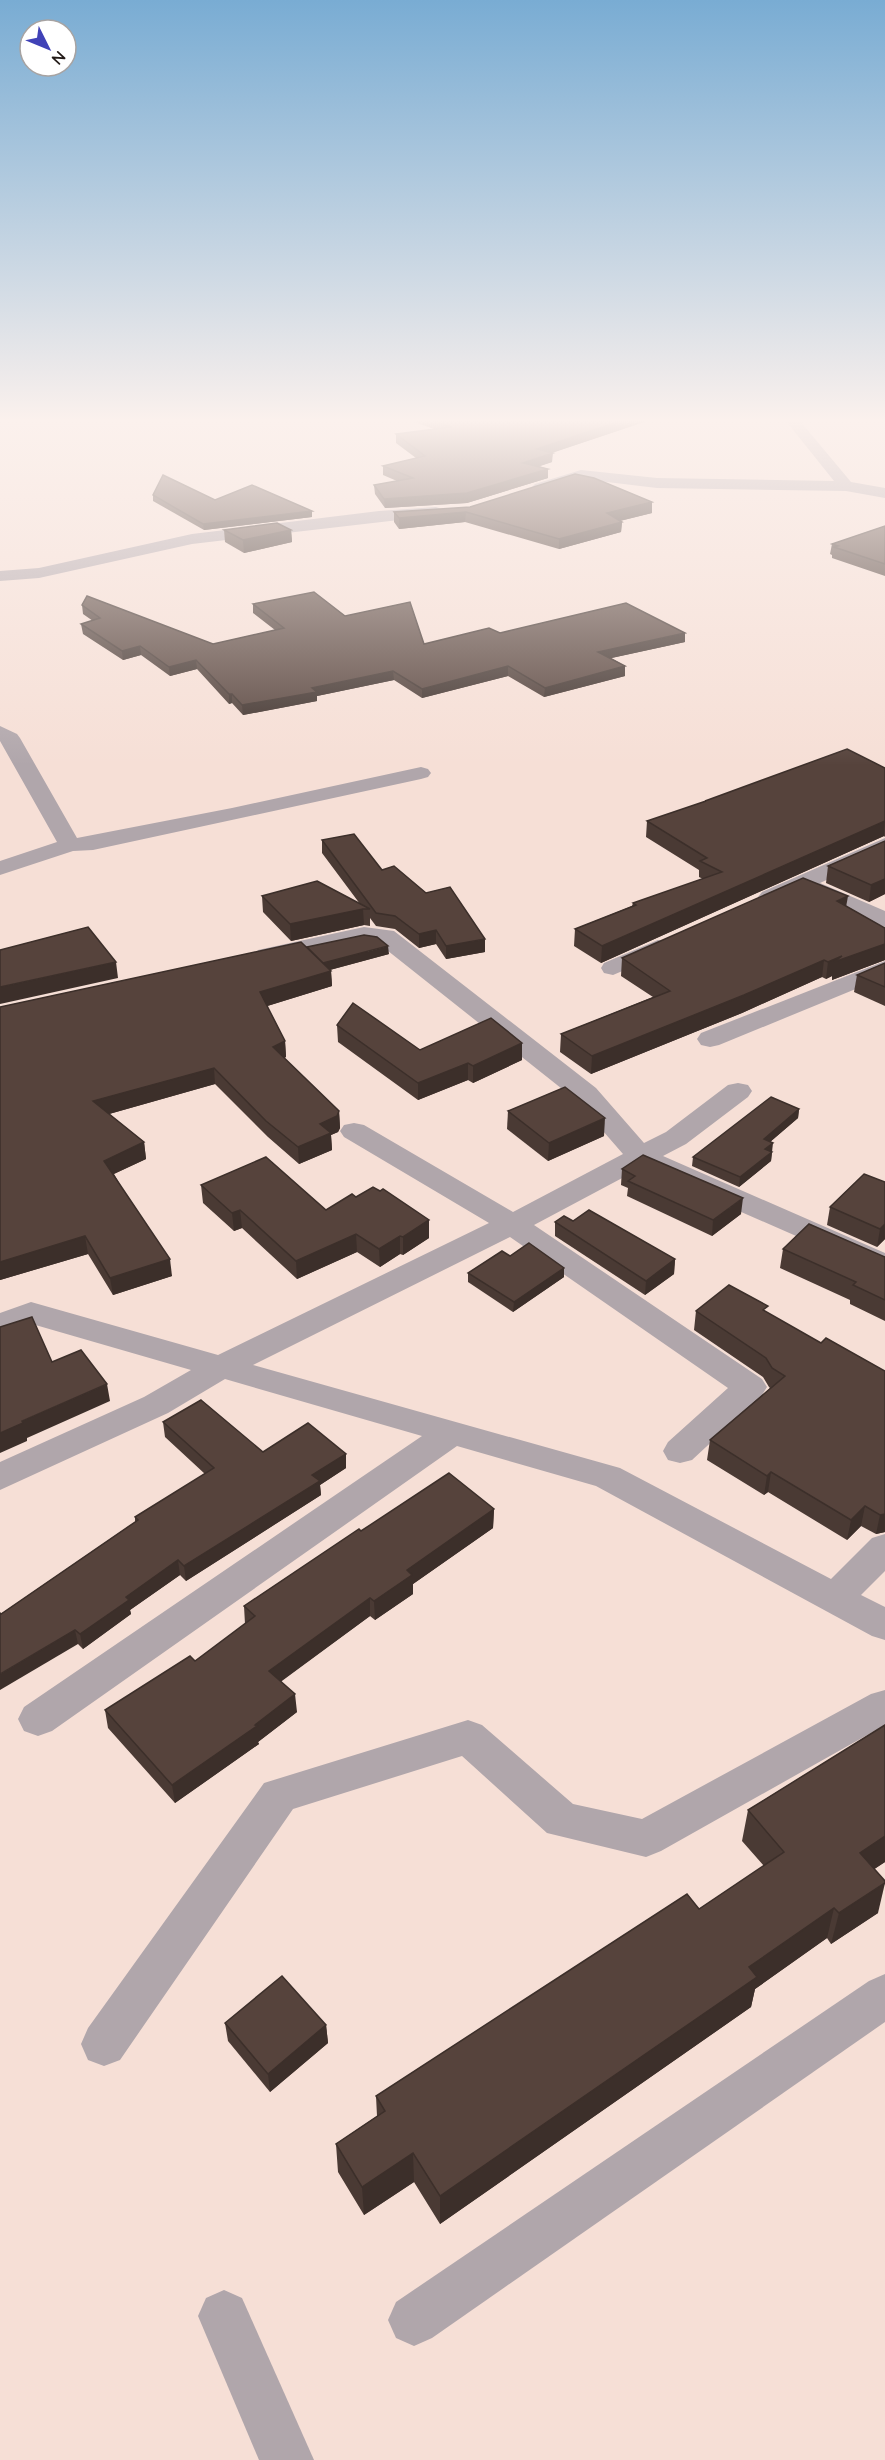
<svg xmlns="http://www.w3.org/2000/svg" width="885" height="2460" viewBox="0 0 885 2460" font-family="Quicksand,sans-serif">
<style>
.lines{fill:none;stroke-linecap:round;stroke-linejoin:round}
.minor{fill:#b0a6ab;fill-rule:evenodd}
.wall{fill:#4a3a34}
.shaded-wall{fill:#3c2f2a}
.building{fill:#56433c;stroke:#3c2f2a;stroke-width:1.5}
</style>
<rect width="100%" height="100%" fill="#f6dfd6"/>
<g class="lines">
<g class="minor">
<path d="M 786,421 L 800,421 L 851,482 L 885,488 L 885,498 L 846,491 L 657,488 L 582,479 L 540,492 L 532,487 L 535,484 L 581,470 L 657,478 L 834,481 Z"/>
<path d="M 436,507 L 442,509 L 444,512 L 442,515 L 192,544 L 39,578 L 0,581 L 0,571 L 39,568 L 192,534 L 379,511 Z"/>
<path d="M 0,726 L 17,734 L 20,738 L 77,838 L 232,808 L 421,767 L 428,769 L 431,773 L 428,777 L 421,779 L 93,850 L 73,851 L 0,875 L 0,861 L 57,842 L 0,741 Z"/>
<path d="M 885,838 L 885,853 L 820,883 L 885,911 L 885,927 L 801,892 L 778,902 L 770,904 L 762,902 L 758,897 L 762,892 Z"/>
<path d="M 364,927 L 394,931 L 596,1088 L 644,1143 L 666,1132 L 728,1085 L 738,1083 L 748,1085 L 752,1091 L 748,1097 L 686,1144 L 663,1156 L 885,1253 L 885,1275 L 641,1168 L 534,1225 L 762,1379 L 767,1387 L 762,1395 L 692,1460 L 680,1463 L 668,1460 L 663,1451 L 668,1442 L 728,1388 L 510,1237 L 253,1365 L 620,1468 L 831,1579 L 872,1538 L 885,1534 L 885,1571 L 861,1595 L 885,1607 L 885,1640 L 872,1636 L 596,1486 L 457,1446 L 52,1731 L 38,1736 L 24,1731 L 18,1719 L 24,1707 L 422,1436 L 225,1379 L 168,1413 L 0,1490 L 0,1462 L 144,1397 L 191,1370 L 32,1324 L 0,1335 L 0,1313 L 31,1302 L 218,1355 L 489,1223 L 344,1137 L 340,1131 L 344,1125 L 354,1123 L 364,1125 L 513,1212 L 623,1154 L 576,1100 L 378,943 L 364,941 L 267,962 L 258,960 L 255,955 L 258,950 Z"/>
<path d="M 658,940 L 667,942 L 670,947 L 667,952 L 613,975 L 604,973 L 601,968 L 604,963 Z"/>
<path d="M 885,961 L 885,977 L 719,1045 L 710,1047 L 701,1045 L 697,1039 L 701,1033 Z"/>
<path d="M 885,1690 L 885,1725 L 661,1851 L 646,1857 L 547,1833 L 462,1756 L 293,1809 L 120,2060 L 104,2066 L 88,2060 L 81,2044 L 88,2028 L 264,1783 L 468,1720 L 482,1725 L 573,1804 L 642,1819 L 871,1694 Z"/>
<path d="M 885,1974 L 885,2022 L 432,2338 L 414,2346 L 396,2338 L 388,2320 L 396,2302 L 869,1981 Z"/>
<path d="M 224,2290 L 242,2298 L 314,2460 L 259,2460 L 198,2316 L 206,2298 Z"/>
</g>
</g>
<g class="wall">
<path d="M 412,421 L 647,421 L 551,453 L 552,462 L 539,466 L 548,469 L 548,478 L 467,503 L 385,508 L 375,494 L 374,485 L 397,481 L 383,475 L 383,466 L 416,458 L 396,443 L 396,434 L 434,429 Z"/>
<path d="M 153,495 L 215,500 L 312,517 L 204,530 L 153,501 Z"/>
<path d="M 652,502 L 652,513 L 620,521 L 622,522 L 621,532 L 559,549 L 465,522 L 399,529 L 394,522 L 394,512 Z"/>
<path d="M 885,526 L 885,576 L 832,558 L 832,555 L 830,554 L 832,544 Z"/>
<path d="M 224,530 L 291,530 L 292,542 L 244,553 L 225,542 Z"/>
<path d="M 253,604 L 345,616 L 424,644 L 500,633 L 685,642 L 611,658 L 625,666 L 625,676 L 544,697 L 508,676 L 422,698 L 394,680 L 317,696 L 317,701 L 243,715 L 232,703 L 229,704 L 197,669 L 170,676 L 141,655 L 123,660 L 83,634 L 81,624 L 93,621 L 83,614 L 82,605 L 213,644 L 275,630 L 253,613 Z"/>
<path d="M 885,768 L 885,837 L 884,836 L 601,963 L 574,946 L 575,929 L 632,906 L 633,903 L 703,879 L 699,877 L 699,870 L 646,837 L 647,821 L 705,802 L 705,801 Z"/>
<path d="M 322,840 L 382,870 L 485,952 L 446,959 L 436,944 L 419,948 L 395,929 L 376,926 L 370,918 L 370,926 L 364,925 L 291,941 L 263,912 L 262,896 L 360,904 L 322,853 Z"/>
<path d="M 885,841 L 885,894 L 869,902 L 826,883 L 828,866 Z"/>
<path d="M 846,906 L 885,928 L 885,960 L 832,980 L 832,976 L 826,979 L 822,977 L 742,1013 L 591,1074 L 560,1052 L 561,1034 L 653,997 L 621,976 L 622,958 Z"/>
<path d="M 307,947 L 389,954 L 330,970 L 331,971 L 332,986 L 267,1006 L 285,1041 L 286,1057 L 284,1058 L 339,1111 L 340,1128 L 338,1132 L 331,1135 L 332,1150 L 299,1164 L 268,1137 L 215,1084 L 109,1114 L 144,1142 L 146,1159 L 114,1174 L 172,1276 L 113,1295 L 88,1254 L 0,1280 L 0,1007 Z"/>
<path d="M 885,963 L 885,1006 L 854,992 L 857,975 Z"/>
<path d="M 337,1025 L 420,1050 L 522,1043 L 522,1060 L 473,1083 L 468,1080 L 418,1100 L 338,1042 Z"/>
<path d="M 799,1109 L 798,1118 L 770,1142 L 772,1152 L 771,1161 L 739,1187 L 692,1166 L 693,1157 Z"/>
<path d="M 508,1111 L 604,1136 L 548,1161 L 507,1129 Z"/>
<path d="M 622,1169 L 741,1214 L 712,1236 L 627,1196 L 628,1188 L 621,1185 Z"/>
<path d="M 864,1174 L 885,1239 L 877,1247 L 827,1225 L 830,1207 Z"/>
<path d="M 201,1185 L 326,1210 L 356,1197 L 429,1220 L 429,1238 L 403,1255 L 400,1254 L 380,1267 L 357,1252 L 297,1279 L 242,1228 L 234,1231 L 203,1203 Z"/>
<path d="M 573,1221 L 675,1259 L 674,1274 L 645,1295 L 555,1236 L 555,1222 Z"/>
<path d="M 783,1249 L 885,1257 L 885,1321 L 850,1304 L 850,1300 L 780,1268 Z"/>
<path d="M 564,1268 L 564,1277 L 513,1312 L 468,1282 L 468,1273 Z"/>
<path d="M 696,1311 L 767,1313 L 821,1343 L 885,1371 L 885,1532 L 876,1534 L 861,1526 L 847,1540 L 768,1492 L 764,1495 L 707,1460 L 710,1440 L 770,1388 L 769,1387 L 763,1377 L 694,1330 Z"/>
<path d="M 163,1422 L 263,1452 L 346,1454 L 346,1468 L 320,1485 L 321,1495 L 186,1581 L 180,1575 L 130,1610 L 131,1614 L 83,1649 L 78,1644 L 1,1614 L 135,1522 L 135,1517 L 205,1474 L 165,1437 Z"/>
<path d="M 494,1509 L 493,1528 L 413,1584 L 413,1594 L 375,1620 L 370,1616 L 281,1681 L 297,1712 L 258,1742 L 259,1744 L 175,1803 L 108,1728 L 105,1710 L 195,1661 L 245,1624 L 244,1606 L 361,1531 Z"/>
<path d="M 885,1725 L 885,1862 L 874,1869 L 878,1913 L 831,1944 L 827,1938 L 755,1989 L 751,2007 L 440,2224 L 414,2182 L 364,2215 L 338,2172 L 336,2144 L 377,2116 L 376,2096 L 699,1909 L 764,1866 L 742,1841 L 748,1810 Z"/>
<path d="M 225,2023 L 326,2025 L 328,2043 L 270,2092 L 228,2041 Z"/>
</g>
<g class="shaded-wall">
<path d="M 621,421 L 647,421 L 537,458 L 537,449 Z"/>
<path d="M 553,453 L 552,462 L 523,472 L 523,463 Z"/>
<path d="M 548,469 L 548,478 L 467,503 L 385,508 L 384,499 Z"/>
<path d="M 652,502 L 652,513 L 607,524 L 607,513 Z"/>
<path d="M 312,511 L 312,517 L 204,530 L 203,524 Z"/>
<path d="M 466,512 L 465,522 L 399,529 L 399,518 Z"/>
<path d="M 622,522 L 621,532 L 559,549 L 559,539 Z"/>
<path d="M 291,530 L 292,542 L 244,553 L 243,540 Z"/>
<path d="M 685,633 L 685,642 L 598,661 L 598,652 Z"/>
<path d="M 140,646 L 141,655 L 123,660 L 122,651 Z"/>
<path d="M 196,660 L 197,669 L 170,676 L 169,667 Z"/>
<path d="M 508,666 L 508,676 L 422,698 L 422,689 Z"/>
<path d="M 625,666 L 625,676 L 544,697 L 545,688 Z"/>
<path d="M 393,671 L 394,680 L 317,696 L 317,701 L 243,715 L 242,705 L 312,688 Z"/>
<path d="M 229,694 L 232,694 L 232,703 L 229,704 Z"/>
<path d="M 885,821 L 884,836 L 601,963 L 602,946 Z"/>
<path d="M 885,879 L 885,894 L 869,902 L 871,885 Z"/>
<path d="M 848,896 L 845,913 L 837,901 Z"/>
<path d="M 363,909 L 364,925 L 291,941 L 290,924 Z"/>
<path d="M 436,930 L 436,944 L 419,948 L 419,934 Z"/>
<path d="M 485,939 L 485,952 L 446,959 L 446,946 Z"/>
<path d="M 885,944 L 885,960 L 832,980 L 832,976 L 826,979 L 828,962 L 842,956 Z"/>
<path d="M 388,946 L 389,954 L 322,972 L 321,964 Z"/>
<path d="M 824,960 L 822,977 L 742,1013 L 591,1074 L 592,1056 Z"/>
<path d="M 116,962 L 118,978 L 0,1004 L 0,987 Z"/>
<path d="M 331,971 L 332,986 L 261,1008 L 260,992 Z"/>
<path d="M 285,1041 L 286,1057 L 274,1063 L 273,1047 Z"/>
<path d="M 522,1043 L 522,1060 L 473,1083 L 473,1066 Z"/>
<path d="M 468,1063 L 468,1080 L 418,1100 L 418,1083 Z"/>
<path d="M 214,1068 L 215,1084 L 95,1118 L 93,1101 Z"/>
<path d="M 799,1109 L 798,1118 L 763,1148 L 764,1139 Z"/>
<path d="M 339,1111 L 340,1128 L 338,1132 L 331,1135 L 332,1150 L 299,1164 L 298,1147 L 320,1124 Z"/>
<path d="M 605,1118 L 604,1136 L 548,1161 L 549,1143 Z"/>
<path d="M 144,1142 L 146,1159 L 107,1177 L 104,1161 Z"/>
<path d="M 773,1143 L 772,1152 L 765,1149 Z"/>
<path d="M 772,1152 L 771,1161 L 739,1187 L 740,1177 Z"/>
<path d="M 743,1198 L 741,1214 L 712,1236 L 713,1220 Z"/>
<path d="M 240,1210 L 242,1228 L 234,1231 L 232,1213 Z"/>
<path d="M 429,1220 L 429,1238 L 403,1255 L 403,1237 Z"/>
<path d="M 885,1224 L 885,1239 L 877,1247 L 880,1229 Z"/>
<path d="M 356,1234 L 357,1252 L 297,1279 L 296,1261 Z"/>
<path d="M 85,1236 L 88,1254 L 0,1280 L 0,1262 Z"/>
<path d="M 400,1236 L 400,1254 L 380,1267 L 379,1249 Z"/>
<path d="M 170,1259 L 172,1276 L 113,1295 L 110,1278 Z"/>
<path d="M 675,1259 L 674,1274 L 645,1295 L 646,1281 Z"/>
<path d="M 564,1268 L 564,1277 L 513,1312 L 514,1302 Z"/>
<path d="M 107,1384 L 110,1401 L 27,1438 L 27,1441 L 0,1453 L 0,1433 L 22,1421 Z"/>
<path d="M 346,1454 L 346,1468 L 320,1485 L 321,1495 L 186,1581 L 184,1566 L 312,1475 Z"/>
<path d="M 771,1472 L 768,1492 L 764,1495 L 767,1476 Z"/>
<path d="M 865,1506 L 861,1526 L 847,1540 L 851,1520 Z"/>
<path d="M 494,1509 L 493,1528 L 413,1584 L 413,1594 L 375,1620 L 374,1601 L 407,1570 Z"/>
<path d="M 885,1514 L 885,1532 L 876,1534 L 880,1515 Z"/>
<path d="M 178,1560 L 180,1575 L 130,1610 L 131,1614 L 83,1649 L 80,1634 L 126,1597 Z"/>
<path d="M 370,1598 L 370,1616 L 271,1689 L 269,1671 Z"/>
<path d="M 75,1630 L 78,1644 L 0,1690 L 0,1674 Z"/>
<path d="M 295,1694 L 297,1712 L 258,1742 L 259,1744 L 175,1803 L 172,1785 L 255,1725 Z"/>
<path d="M 885,1836 L 885,1862 L 852,1884 L 860,1853 Z"/>
<path d="M 885,1883 L 878,1913 L 831,1944 L 839,1913 Z"/>
<path d="M 834,1908 L 827,1938 L 755,1989 L 751,2007 L 440,2224 L 440,2196 L 749,1967 Z"/>
<path d="M 326,2025 L 328,2043 L 270,2092 L 268,2074 Z"/>
<path d="M 413,2153 L 414,2182 L 364,2215 L 362,2187 Z"/>
</g>
<g class="building">
<path d="M 434,421 L 621,421 L 537,449 L 553,453 L 523,463 L 548,469 L 467,493 L 384,499 L 374,485 L 413,478 L 383,466 L 425,456 L 396,434 L 451,427 Z"/>
<path d="M 575,474 L 594,478 L 652,502 L 607,513 L 622,522 L 559,539 L 466,512 L 399,518 L 394,512 L 470,507 Z"/>
<path d="M 163,475 L 215,500 L 252,485 L 312,511 L 203,524 L 153,495 Z"/>
<path d="M 277,523 L 291,530 L 243,540 L 224,530 Z"/>
<path d="M 885,526 L 885,564 L 834,547 L 838,546 L 832,544 Z"/>
<path d="M 314,592 L 345,616 L 410,602 L 424,644 L 489,628 L 500,633 L 626,603 L 685,633 L 598,652 L 625,666 L 545,688 L 508,666 L 422,689 L 393,671 L 312,688 L 317,692 L 242,705 L 232,694 L 229,694 L 196,660 L 169,667 L 140,646 L 122,651 L 81,624 L 100,618 L 82,605 L 87,596 L 213,644 L 284,628 L 253,604 Z"/>
<path d="M 847,749 L 885,768 L 885,821 L 602,946 L 575,929 L 636,905 L 633,903 L 722,872 L 700,861 L 707,858 L 647,821 L 706,801 L 705,801 Z"/>
<path d="M 354,834 L 382,870 L 394,866 L 426,893 L 450,887 L 485,939 L 446,946 L 436,930 L 419,934 L 395,916 L 376,913 L 322,840 Z"/>
<path d="M 885,841 L 885,879 L 871,885 L 828,866 Z"/>
<path d="M 803,878 L 848,896 L 837,901 L 885,928 L 885,944 L 834,962 L 842,956 L 828,962 L 824,960 L 744,995 L 592,1056 L 561,1034 L 670,991 L 622,958 Z"/>
<path d="M 317,881 L 370,909 L 363,909 L 290,924 L 262,896 Z"/>
<path d="M 88,927 L 116,962 L 0,987 L 0,950 Z"/>
<path d="M 364,935 L 377,937 L 388,946 L 323,963 L 307,947 Z"/>
<path d="M 301,942 L 331,971 L 260,992 L 285,1041 L 273,1047 L 339,1111 L 337,1116 L 320,1124 L 331,1133 L 298,1147 L 266,1121 L 214,1068 L 93,1101 L 144,1142 L 104,1161 L 170,1259 L 110,1278 L 85,1236 L 0,1262 L 0,1007 Z"/>
<path d="M 885,963 L 885,987 L 857,975 Z"/>
<path d="M 353,1003 L 420,1050 L 491,1018 L 522,1043 L 473,1066 L 468,1063 L 418,1083 L 337,1025 Z"/>
<path d="M 565,1087 L 605,1118 L 549,1143 L 508,1111 Z"/>
<path d="M 771,1097 L 799,1109 L 764,1139 L 773,1143 L 765,1149 L 772,1152 L 740,1177 L 693,1157 Z"/>
<path d="M 643,1155 L 743,1198 L 713,1220 L 628,1181 L 635,1176 L 622,1169 Z"/>
<path d="M 266,1157 L 326,1210 L 352,1194 L 356,1197 L 373,1187 L 380,1191 L 383,1189 L 429,1220 L 403,1237 L 400,1236 L 379,1249 L 356,1234 L 296,1261 L 240,1210 L 232,1213 L 201,1185 Z"/>
<path d="M 864,1174 L 885,1182 L 885,1224 L 880,1229 L 830,1207 Z"/>
<path d="M 589,1210 L 675,1259 L 646,1281 L 555,1222 L 564,1216 L 573,1221 Z"/>
<path d="M 809,1224 L 885,1257 L 885,1300 L 853,1285 L 856,1282 L 783,1249 Z"/>
<path d="M 529,1243 L 564,1268 L 514,1302 L 468,1273 L 502,1251 L 510,1256 Z"/>
<path d="M 729,1285 L 768,1306 L 763,1310 L 821,1343 L 826,1338 L 885,1371 L 885,1514 L 880,1515 L 865,1506 L 851,1520 L 771,1472 L 767,1476 L 710,1440 L 785,1376 L 772,1368 L 766,1358 L 696,1311 Z"/>
<path d="M 32,1317 L 52,1362 L 81,1350 L 107,1384 L 22,1421 L 23,1423 L 0,1433 L 0,1327 Z"/>
<path d="M 201,1400 L 263,1452 L 308,1423 L 346,1454 L 312,1475 L 320,1481 L 184,1566 L 178,1560 L 126,1597 L 129,1600 L 80,1634 L 75,1630 L 0,1674 L 0,1613 L 1,1614 L 138,1520 L 135,1517 L 214,1468 L 163,1422 Z"/>
<path d="M 449,1473 L 494,1509 L 407,1570 L 412,1575 L 374,1601 L 370,1598 L 269,1671 L 295,1694 L 255,1725 L 257,1726 L 172,1785 L 105,1710 L 190,1656 L 195,1661 L 255,1616 L 244,1606 L 359,1529 L 361,1531 Z"/>
<path d="M 885,1725 L 885,1836 L 860,1853 L 885,1881 L 885,1883 L 839,1913 L 834,1908 L 749,1967 L 757,1977 L 440,2196 L 413,2153 L 362,2187 L 336,2144 L 385,2111 L 376,2096 L 687,1894 L 699,1909 L 784,1852 L 748,1810 Z"/>
<path d="M 282,1976 L 326,2025 L 268,2074 L 225,2023 Z"/>
</g>
<linearGradient id="sky" x2="0" y2="1"><stop stop-color="#79acd3"/><stop offset="0.55" stop-color="#fbf1ed"/><stop offset="1" stop-color="#fbf1ed" stop-opacity="0"/></linearGradient>
<rect width="885" height="765" fill="url(#sky)"/>
<g transform="translate(48 48) rotate(133)"><circle r="28" fill="#ffffff" stroke="#a7a3a2" stroke-width="1.5"/>
<path d="M0-4.5L10 22L0 15L-10 22Z" fill="#4042b7"/>
<text y="-9" font-size="16" font-weight="bold" text-anchor="middle" fill="#221a17">N</text>
</g>
</svg>
